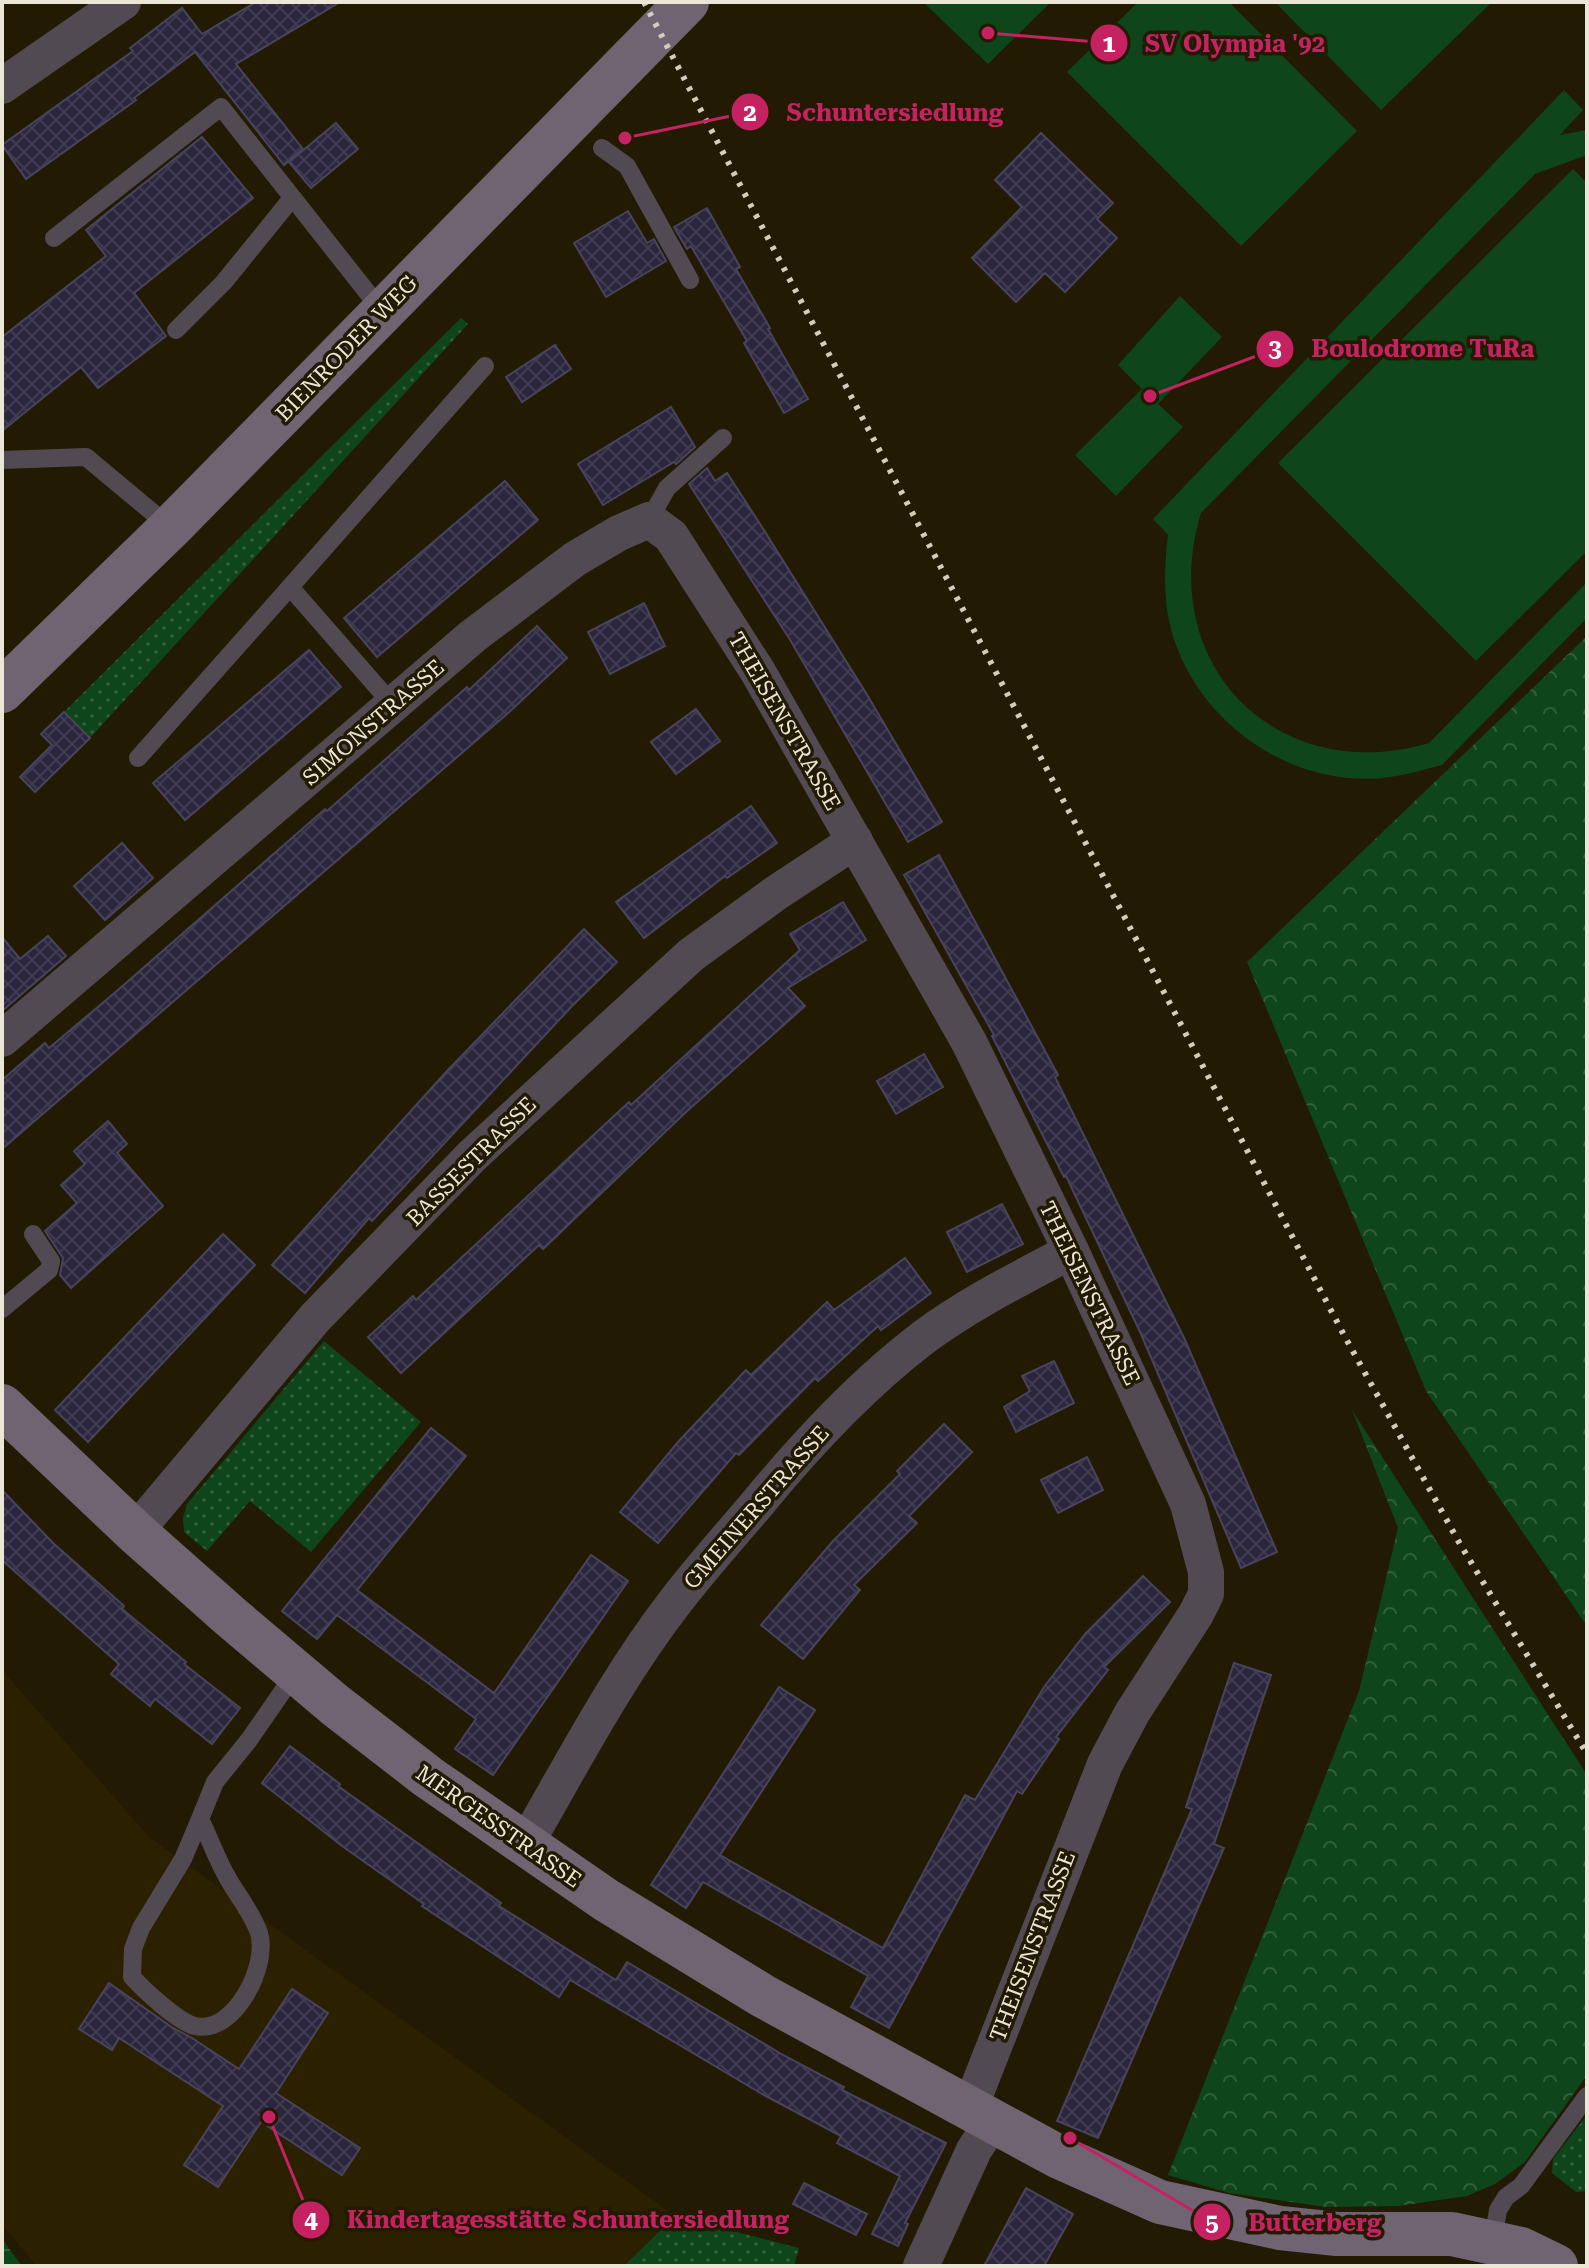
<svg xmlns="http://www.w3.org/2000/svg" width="1589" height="2268" viewBox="0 0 1589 2268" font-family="'Roboto Serif',serif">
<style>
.built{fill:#2b2100}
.green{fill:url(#green-dots)}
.forest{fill:url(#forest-crowns)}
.wetland{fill:url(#wetland-marsh)}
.pitch{fill:#0e451a}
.building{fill:url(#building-cross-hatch);stroke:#48445d;stroke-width:2}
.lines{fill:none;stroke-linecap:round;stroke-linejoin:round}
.lane{stroke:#514a53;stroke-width:18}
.street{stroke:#514a53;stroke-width:36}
.secondary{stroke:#706473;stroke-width:44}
.rail{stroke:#d2cdbc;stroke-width:6;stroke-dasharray:4 8;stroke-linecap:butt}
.labels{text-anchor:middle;stroke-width:7;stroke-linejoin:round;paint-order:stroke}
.street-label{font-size:22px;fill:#ebe6d6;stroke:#221a02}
.leader{fill:none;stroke:#c42261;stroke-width:3}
.callout-dot{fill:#c42261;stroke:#221a02;stroke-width:3}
.mark-label{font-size:24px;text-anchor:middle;font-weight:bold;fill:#fff}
.callout-label{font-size:24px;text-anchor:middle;font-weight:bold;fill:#c42261;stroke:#221a02;stroke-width:7;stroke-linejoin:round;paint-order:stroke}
</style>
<defs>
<pattern id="green-dots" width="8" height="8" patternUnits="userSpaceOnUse" patternTransform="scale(2)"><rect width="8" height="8" fill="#0e451a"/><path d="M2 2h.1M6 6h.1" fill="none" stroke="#31603b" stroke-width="1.8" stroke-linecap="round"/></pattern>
<pattern id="forest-crowns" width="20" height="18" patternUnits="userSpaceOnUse" patternTransform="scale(2)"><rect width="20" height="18" fill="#0e451a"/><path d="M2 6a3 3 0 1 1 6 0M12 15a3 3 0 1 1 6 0" fill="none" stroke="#31603b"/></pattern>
<pattern id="wetland-marsh" width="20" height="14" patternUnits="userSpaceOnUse" patternTransform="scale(2)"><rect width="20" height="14" fill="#0e451a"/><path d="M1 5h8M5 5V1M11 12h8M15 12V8" fill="none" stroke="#31603b"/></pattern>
<pattern id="building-cross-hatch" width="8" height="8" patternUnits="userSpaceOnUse" patternTransform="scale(2)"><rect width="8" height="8" fill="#2b263e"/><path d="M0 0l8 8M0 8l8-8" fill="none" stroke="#403b50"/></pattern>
</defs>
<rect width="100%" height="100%" fill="#221a02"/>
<path class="built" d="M 2,1670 L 149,1837 L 675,2216 L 624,2266 L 37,2266 L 2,2225 Z"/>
<g class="green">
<path d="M 461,318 L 468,324 L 90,738 L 64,712 Z"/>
<path d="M 324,1341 L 421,1422 L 311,1552 L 250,1501 L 207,1551 L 184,1532 L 183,1518 L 187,1504 Z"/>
<path d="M 1587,2115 L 1587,2191 L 1576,2192 L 1552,2173 L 1553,2159 Z"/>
<path d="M 675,2216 L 799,2248 L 794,2266 L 624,2266 Z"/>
</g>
<g class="forest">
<path d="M 1587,636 L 1587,1626 L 1426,1391 L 1247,962 Z"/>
<path d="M 1352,1410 L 1587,1775 L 1587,2075 L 1525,2162 L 1495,2184 L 1467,2196 L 1398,2206 L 1326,2207 L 1229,2193 L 1168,2175 L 1359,1691 L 1398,1528 Z"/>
</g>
<path class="wetland" d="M 2,2239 L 22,2266 L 2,2266 Z"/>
<g class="pitch">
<path d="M 923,2 L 1051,2 L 988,64 Z"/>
<path d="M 1138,2 L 1229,2 L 1357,131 L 1241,246 L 1067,72 Z"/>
<path d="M 1275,2 L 1492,2 L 1381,110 Z"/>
<path d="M 1564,90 L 1583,110 L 1560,135 L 1587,130 L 1587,155 L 1535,174 L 1201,513 C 1155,664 1277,788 1429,743 L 1587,582 L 1587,618 L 1442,765 C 1423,770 1403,776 1383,778 C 1289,787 1198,722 1172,633 C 1163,601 1164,568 1168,535 L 1153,519 Z"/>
<path d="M 1573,169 L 1587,183 L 1587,551 L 1476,661 L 1278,463 Z"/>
<path d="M 1180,296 L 1222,337 L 1158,404 L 1183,427 L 1116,496 L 1075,455 L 1142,389 L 1118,365 Z"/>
</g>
<g class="building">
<path d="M 256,2 L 340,2 L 236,64 L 303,149 L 284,165 L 195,52 L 134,98 L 136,100 L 26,179 L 2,145 L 133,51 L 130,48 L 182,8 L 202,34 Z"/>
<path d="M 336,123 L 358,149 L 311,188 L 289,162 Z"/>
<path d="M 1041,133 L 1113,203 L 1097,219 L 1117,238 L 1065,292 L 1045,273 L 1016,302 L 972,258 L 1022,207 L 995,180 Z"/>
<path d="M 202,137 L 253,198 L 134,293 L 166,336 L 98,388 L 81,367 L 2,431 L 2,337 L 106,256 L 86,230 Z"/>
<path d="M 707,208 L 740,267 L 736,269 L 770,328 L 768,329 L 808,399 L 784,413 L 744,343 L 747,341 L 691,246 L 687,249 L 674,227 Z"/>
<path d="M 628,211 L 647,243 L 654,239 L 666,261 L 606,297 L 574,243 Z"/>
<path d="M 555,345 L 571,369 L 522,402 L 506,377 Z"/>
<path d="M 671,407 L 695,447 L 676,464 L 674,462 L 603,505 L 578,464 Z"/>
<path d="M 707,468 L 715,481 L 727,473 L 762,527 L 866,693 L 942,822 L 908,842 L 789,638 L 689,484 Z"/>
<path d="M 505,481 L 538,520 L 377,657 L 344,618 Z"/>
<path d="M 644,603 L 665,646 L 610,674 L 588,632 Z"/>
<path d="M 537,626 L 567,658 L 507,714 L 2,1149 L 2,1080 L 45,1043 L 49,1048 L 118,990 L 325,809 L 327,811 L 467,687 L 469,690 Z"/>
<path d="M 309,650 L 341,687 L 185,820 L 153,783 Z"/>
<path d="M 696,709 L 720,741 L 676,774 L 651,742 Z"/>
<path d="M 64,712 L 90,738 L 35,792 L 20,777 L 52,745 L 41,734 Z"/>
<path d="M 751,806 L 777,843 L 727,878 L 725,876 L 644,938 L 616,902 Z"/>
<path d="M 122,843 L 153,878 L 105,920 L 74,886 Z"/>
<path d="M 939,855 L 1058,1075 L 1055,1077 L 1185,1340 L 1277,1552 L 1241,1568 L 1141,1334 L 1066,1176 L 1064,1177 L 992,1036 L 994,1035 L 904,875 Z"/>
<path d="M 843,902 L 866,940 L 788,988 L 805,1006 L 686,1112 L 543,1249 L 539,1245 L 401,1373 L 368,1337 L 413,1296 L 416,1300 L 629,1102 L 631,1105 L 800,950 L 790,934 Z"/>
<path d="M 584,929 L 617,962 L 572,1006 L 372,1221 L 369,1218 L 305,1293 L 272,1265 L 446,1072 Z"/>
<path d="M 48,936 L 66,956 L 2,1011 L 2,937 L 20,959 Z"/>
<path d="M 924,1054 L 943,1087 L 896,1114 L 877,1081 Z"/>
<path d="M 108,1121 L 127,1144 L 117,1153 L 163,1206 L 71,1288 L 60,1275 L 63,1258 L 45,1231 L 77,1203 L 61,1185 L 85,1164 L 74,1151 Z"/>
<path d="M 1002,1204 L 1023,1244 L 967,1272 L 947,1232 Z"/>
<path d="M 223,1234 L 255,1265 L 88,1442 L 55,1410 Z"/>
<path d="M 905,1258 L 931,1293 L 881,1330 L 878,1326 L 818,1381 L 815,1378 L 739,1455 L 736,1453 L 658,1543 L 620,1512 L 678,1442 L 746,1370 L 751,1375 L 827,1302 L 834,1310 Z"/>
<path d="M 1054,1361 L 1074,1403 L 1016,1432 L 1004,1407 L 1030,1391 L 1022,1376 Z"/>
<path d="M 944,1424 L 972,1452 L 909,1516 L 917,1523 L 854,1585 L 860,1590 L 803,1659 L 761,1625 L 833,1541 L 900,1474 L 897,1471 Z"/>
<path d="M 431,1428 L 466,1456 L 357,1590 L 494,1693 L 591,1555 L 628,1581 L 493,1775 L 455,1749 L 476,1719 L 337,1615 L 317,1639 L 282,1611 Z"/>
<path d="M 1087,1457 L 1103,1490 L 1058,1513 L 1041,1480 Z"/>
<path d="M 2,1490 L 53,1543 L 124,1606 L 122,1609 L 186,1662 L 184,1664 L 240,1708 L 212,1744 L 155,1699 L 150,1706 L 111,1674 L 119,1664 L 2,1560 Z"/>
<path d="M 1143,1576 L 1170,1602 L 1104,1667 L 1108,1670 L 1056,1737 L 1059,1739 L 1022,1794 L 1017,1791 L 889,2028 L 851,2007 L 868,1976 L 703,1882 L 686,1908 L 651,1885 L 779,1687 L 815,1710 L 720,1855 L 883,1948 L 965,1795 L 975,1800 L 1044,1687 L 1086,1633 Z"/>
<path d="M 1234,1663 L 1271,1675 L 1214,1844 L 1224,1848 L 1098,2138 L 1057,2121 L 1192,1809 L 1186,1807 Z"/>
<path d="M 290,1746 L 340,1784 L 338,1786 L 501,1903 L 499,1906 L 616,1980 L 627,1962 L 783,2055 L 844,2087 L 842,2090 L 946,2143 L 905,2223 L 908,2224 L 898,2246 L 872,2234 L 900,2176 L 837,2143 L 841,2136 L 762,2094 L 570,1980 L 559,1997 L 422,1906 L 424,1904 L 342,1846 L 262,1783 Z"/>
<path d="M 109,1983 L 173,2028 L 192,2038 L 239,2069 L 292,1989 L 328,2013 L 276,2093 L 360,2148 L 342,2175 L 261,2122 L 218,2187 L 184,2165 L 223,2106 L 119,2038 L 112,2050 L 79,2029 Z"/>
<path d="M 804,2183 L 867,2214 L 856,2235 L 793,2204 Z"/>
<path d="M 1026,2188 L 1073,2214 L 1044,2266 L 984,2266 Z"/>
</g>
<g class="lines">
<g class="lane">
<path d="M 602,148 L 627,166 L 690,280"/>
<path d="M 54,238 L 221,107 L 382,311"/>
<path d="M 176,330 L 224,282 L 292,198"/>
<path d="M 2,460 L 86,457 L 170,527"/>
<path d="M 649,520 L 667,488 L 723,438"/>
<path d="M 393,705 L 290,587 L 485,366"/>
<path d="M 138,758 L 290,587"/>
<path d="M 2,1309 L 49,1270 L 51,1261 L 33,1234"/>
<path d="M 200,1819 L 183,1859 L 141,1928 L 133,1949 L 132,1977 C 144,1990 178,2022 195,2026 C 234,2035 269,1966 259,1933 C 252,1912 236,1894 226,1875 C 216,1857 209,1837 200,1819 L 215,1782 L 249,1740 L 296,1672"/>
<path d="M 1493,2241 L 1498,2210 L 1506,2197 L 1521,2186 L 1587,2096"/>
</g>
<g class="street">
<path d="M 2,86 L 123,2"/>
<path d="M 2,1039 L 473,636 L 575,559 L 619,533 L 649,520 L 671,536 L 758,672 L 969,1042 L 1071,1251 L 1188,1504 L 1206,1572 L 1206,1594 L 1196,1614 L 1132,1713 L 1105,1764 L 977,2090 L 968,2107"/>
<path d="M 135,1532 L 315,1318 L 472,1156 L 691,955 L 776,893 L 855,841"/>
<path d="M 525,1845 C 572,1764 617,1677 675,1602 C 701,1568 729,1537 757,1504 C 807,1443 861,1385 924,1337 C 970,1303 1021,1278 1071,1251"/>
<path d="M 921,2266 L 974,2150 L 993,2121"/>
</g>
<g class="secondary">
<path d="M 2,691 L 171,527 L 687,2"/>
<path d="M 2,1406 L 135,1532 L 231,1617 L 335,1705 L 428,1777 L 606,1900 L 763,1996 L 1059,2157 L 1160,2202 L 1280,2228 L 1337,2234 L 1452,2234 L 1521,2249 L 1556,2266"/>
</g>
<path class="rail" d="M 644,2 L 1345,1337 L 1460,1544 L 1587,1754"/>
</g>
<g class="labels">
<g class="street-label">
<text transform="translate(346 348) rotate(-46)" y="8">BIENRODER WEG</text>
<text transform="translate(785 721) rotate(60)" y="8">THEISENSTRASSE</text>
<text transform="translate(373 722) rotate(-41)" y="8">SIMONSTRASSE</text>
<text transform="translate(471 1161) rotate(-45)" y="8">BASSESTRASSE</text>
<text transform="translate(1090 1293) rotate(64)" y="8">THEISENSTRASSE</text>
<text transform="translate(756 1507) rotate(-49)" y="8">GMEINERSTRASSE</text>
<text transform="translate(499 1826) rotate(35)" y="8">MERGESSTRASSE</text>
<text transform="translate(1032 1946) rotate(-69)" y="8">THEISENSTRASSE</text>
</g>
</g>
<path class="leader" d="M988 33L1109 43M625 138L750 112M1150 396L1275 349M269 2117L311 2220M1070 2138L1212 2222"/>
<g class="callout-dot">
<circle cx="988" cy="33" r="8"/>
<circle cx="625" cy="138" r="8"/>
<circle cx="1150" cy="396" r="8"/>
<circle cx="269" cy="2117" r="8"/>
<circle cx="1070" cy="2138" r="8"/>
<circle cx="1109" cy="43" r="20"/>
<circle cx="750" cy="112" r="20"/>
<circle cx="1275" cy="349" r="20"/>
<circle cx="311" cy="2220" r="20"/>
<circle cx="1212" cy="2222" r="20"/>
</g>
<g class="mark-label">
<text x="1109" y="52">1</text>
<text x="750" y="121">2</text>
<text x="1275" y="357">3</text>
<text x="311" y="2228">4</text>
<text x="1212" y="2231">5</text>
</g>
<g class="callout-label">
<text x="1235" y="52">SV Olympia '92</text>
<text x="895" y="121">Schuntersiedlung</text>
<text x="1423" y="357">Boulodrome TuRa</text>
<text x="568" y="2228">Kindertagesstätte Schuntersiedlung</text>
<text x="1315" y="2231">Butterberg</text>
</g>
<rect width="1589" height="2268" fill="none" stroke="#ebe6d6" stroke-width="8"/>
</svg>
